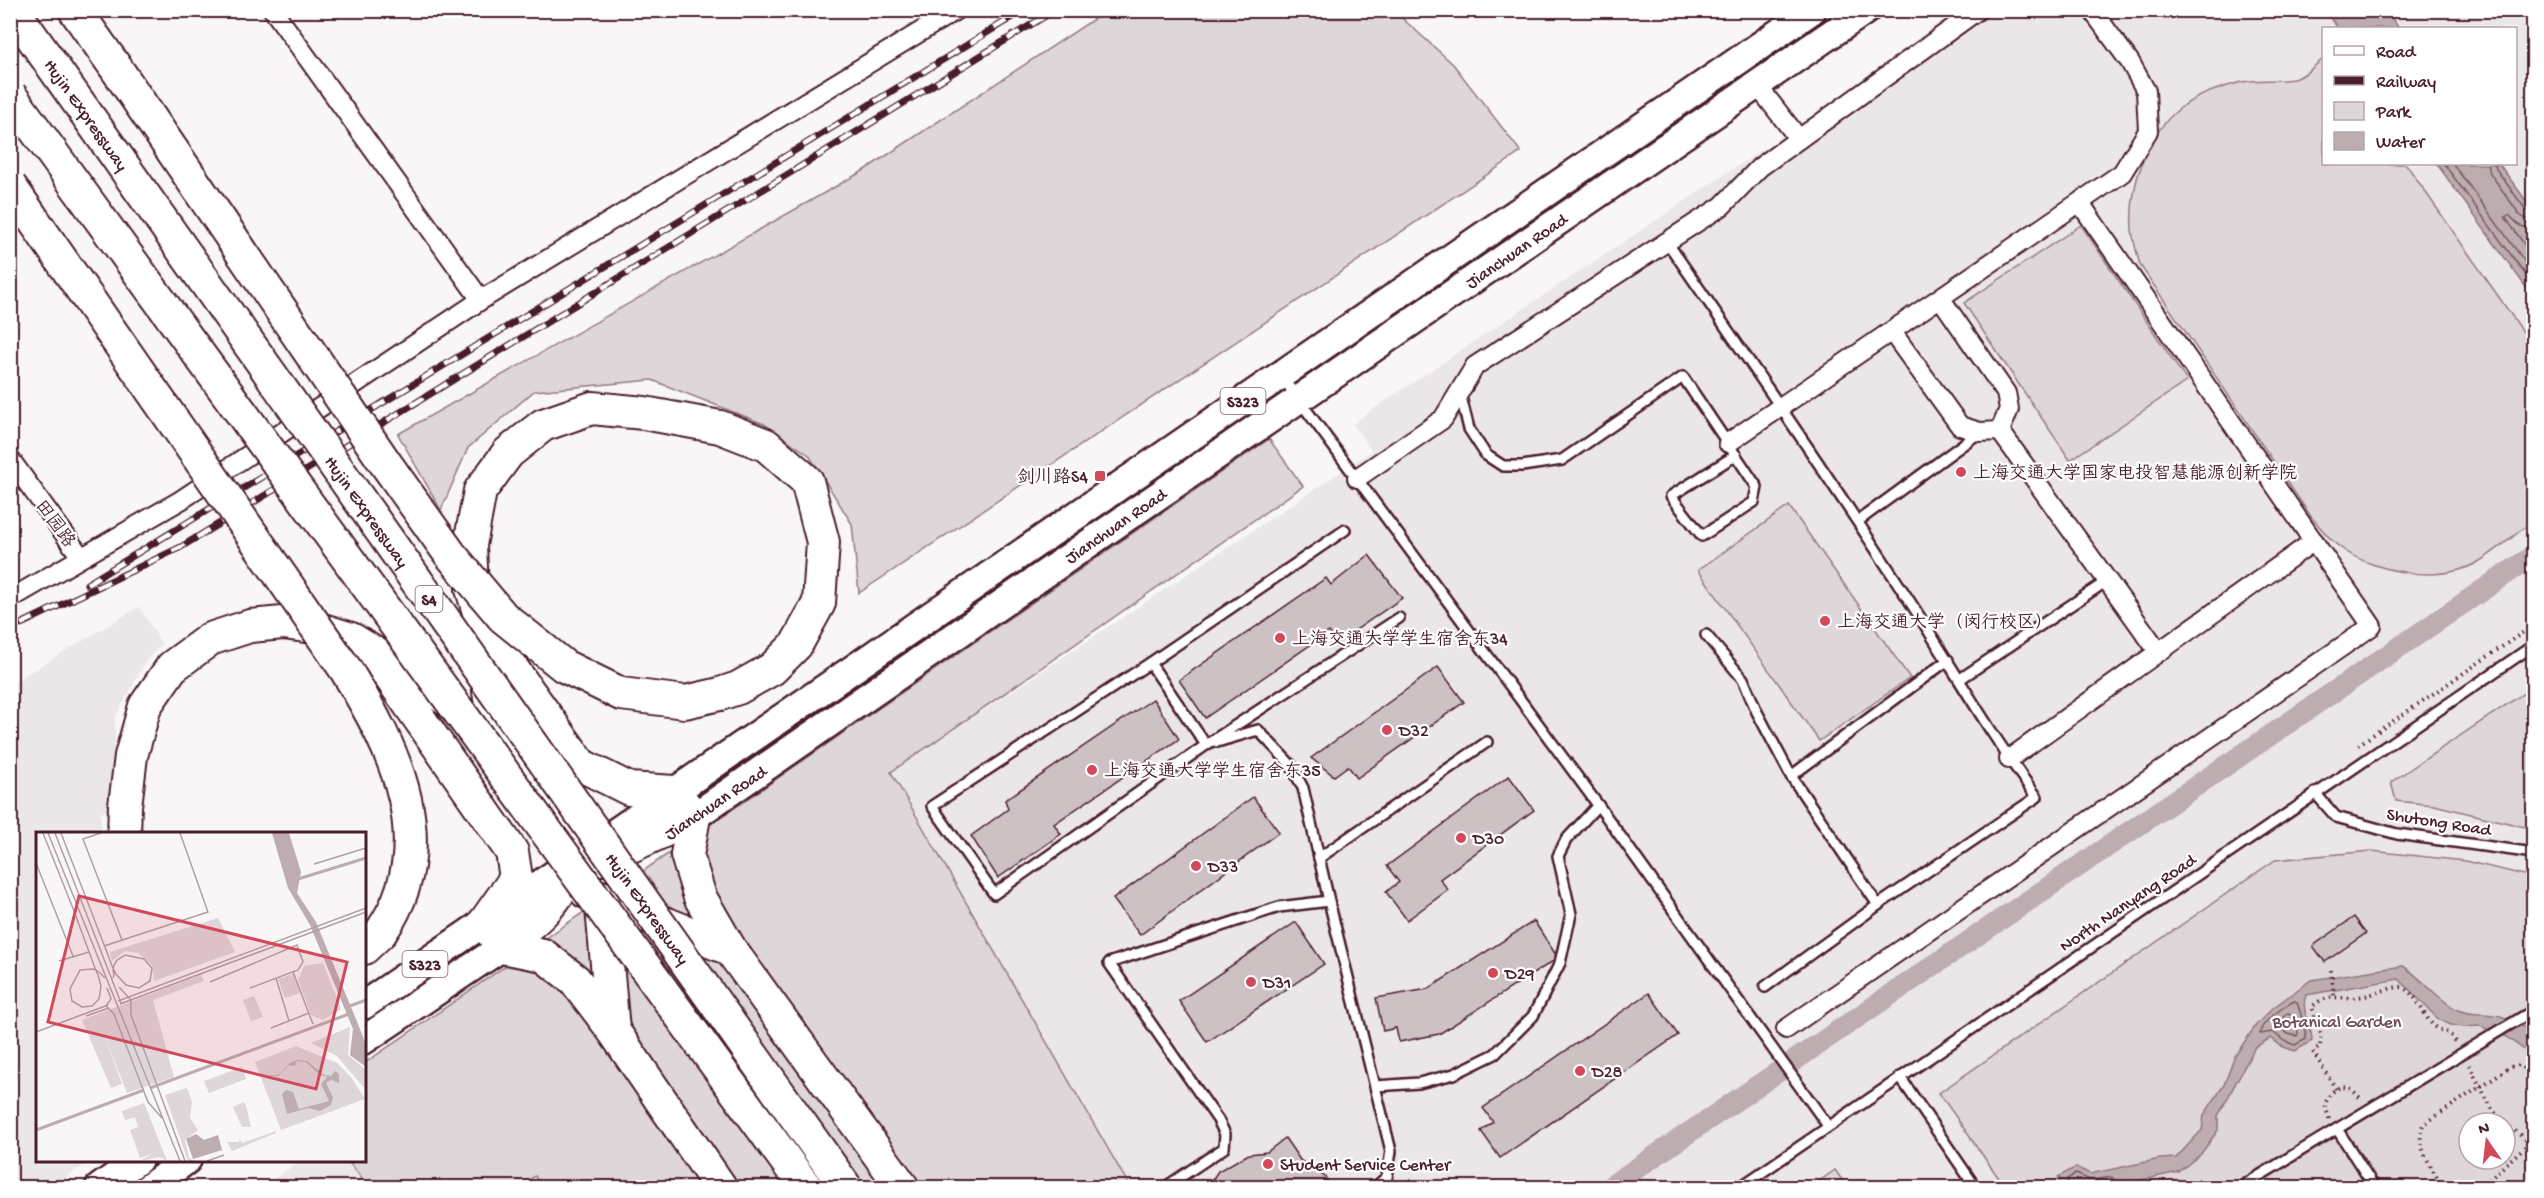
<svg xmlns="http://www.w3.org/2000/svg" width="2544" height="1198" viewBox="0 0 2544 1198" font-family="'Gochi Hand','LXGW WenKai TC',sans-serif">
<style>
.built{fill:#ebe6e8;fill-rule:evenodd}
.green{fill:#ded6d9;stroke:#947a82;stroke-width:1.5;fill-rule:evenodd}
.water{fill:#bdadb0;stroke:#8f747b;stroke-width:1.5}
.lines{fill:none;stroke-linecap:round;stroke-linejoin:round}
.shore{stroke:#785860;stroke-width:1.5}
.canal{stroke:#bdadb0;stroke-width:21}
.building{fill:#cdc1c4;stroke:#4a1f2b;stroke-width:1.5}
.lane-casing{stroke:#4a1f2b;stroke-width:14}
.street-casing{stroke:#4a1f2b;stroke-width:22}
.primary-casing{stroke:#4a1f2b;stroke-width:32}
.highway-casing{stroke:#4a1f2b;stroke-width:36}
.path{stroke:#4a1f2b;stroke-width:4;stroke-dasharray:1.5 4.5;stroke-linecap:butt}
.lane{stroke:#fff;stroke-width:9}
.street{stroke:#fff;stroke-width:18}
.primary{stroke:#fff;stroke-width:27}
.highway{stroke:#fff;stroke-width:32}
.rail-casing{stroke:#4a1f2b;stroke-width:7}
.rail{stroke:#fff;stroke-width:4.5;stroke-dasharray:14;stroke-linecap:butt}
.highway-bridge-casing{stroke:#4a1f2b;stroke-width:36;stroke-linecap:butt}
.highway-bridge{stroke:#fff;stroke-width:32}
.poi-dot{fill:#d1495b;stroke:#fff;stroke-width:2}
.labels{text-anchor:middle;stroke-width:4.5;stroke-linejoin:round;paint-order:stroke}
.shield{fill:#fff;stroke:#80626b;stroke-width:1.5}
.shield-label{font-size:16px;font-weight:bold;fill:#4a1f2b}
.street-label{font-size:18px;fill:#4a1f2b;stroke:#fff}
.poi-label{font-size:18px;fill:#4a1f2b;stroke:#fff;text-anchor:start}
.park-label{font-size:18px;fill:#6f4d56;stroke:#fff}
.inset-river{fill:none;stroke:#bdadb0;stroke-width:3}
.inset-road{fill:none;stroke:#b2a0a5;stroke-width:1.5}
.view{fill:#d1495b;fill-opacity:0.15;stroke:#d1495b;stroke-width:3}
.inset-edge{fill:none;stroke:#4a1f2b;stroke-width:3}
</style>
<rect width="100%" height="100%" fill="#f8f6f7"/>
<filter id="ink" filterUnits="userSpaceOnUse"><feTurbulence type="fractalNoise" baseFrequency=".0167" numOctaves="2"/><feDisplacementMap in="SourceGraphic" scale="12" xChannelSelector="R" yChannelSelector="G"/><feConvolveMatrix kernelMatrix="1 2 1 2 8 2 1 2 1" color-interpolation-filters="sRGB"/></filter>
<g filter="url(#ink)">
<g class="built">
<path d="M 1970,11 L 2533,11 L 2533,1187 L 260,1188 L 301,1161 L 364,1160 L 891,772 L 1372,451 L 1353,424 L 1366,414 ZM 2324,28 L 2516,28 L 2516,164 L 2324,164 ZM 2469,1123 L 2505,1123 L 2505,1159 L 2469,1159 Z"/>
<path d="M 139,607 L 162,644 L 147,659 L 115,718 L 115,743 L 110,780 L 111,810 L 100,813 L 102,833 L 38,834 L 38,1160 L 90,1161 L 52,1187 L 11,1188 L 11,684 Z"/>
</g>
<g class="green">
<path d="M 1106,11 L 1394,11 L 1453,64 L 1521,152 L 859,593 L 852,524 L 809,455 L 764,424 L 652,380 L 534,391 L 468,448 L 441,510 L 398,434 L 863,171 Z"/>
<path d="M 2323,59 L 2324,164 L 2406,164 L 2533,346 L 2533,521 C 2515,534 2497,551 2478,562 C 2441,584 2374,573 2341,548 C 2330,540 2321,528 2312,518 L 2140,265 C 2137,253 2133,241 2132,229 C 2129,188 2146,135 2179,109 C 2195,96 2219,88 2238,83 C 2256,78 2275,82 2293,79 C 2303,78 2315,65 2323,59 Z"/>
<path d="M 2081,225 L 2187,381 L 2070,460 L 1964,303 Z"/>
<path d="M 1269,439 L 1303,486 L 891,772 L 1130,1187 L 543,1188 L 535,1176 L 518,1187 L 369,1188 L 348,1161 L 364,1160 L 365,1063 Z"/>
<path d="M 1789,506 L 1910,678 L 1819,741 L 1698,570 Z"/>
<path d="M 2533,687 L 2533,829 L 2434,805 L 2396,801 L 2391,782 Z"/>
<path d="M 2371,851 L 2465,861 L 2533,877 L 2533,1187 L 2005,1187 L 1939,1093 L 2275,860 ZM 2469,1123 L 2505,1123 L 2505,1159 L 2469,1159 Z"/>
<path d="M 1835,1170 L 1847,1187 L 1811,1187 Z"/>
</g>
<g class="water">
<path d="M 2325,11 L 2386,11 L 2399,28 L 2338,28 Z"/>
<path d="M 2437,164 L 2499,164 L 2533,210 L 2533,297 Z"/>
<path d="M 2403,966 C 2422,978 2440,1002 2458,1010 C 2472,1016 2487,1013 2500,1016 C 2512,1019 2524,1027 2533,1034 L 2533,1056 L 2502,1034 L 2480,1026 L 2464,1027 L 2451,1025 L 2438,1019 L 2399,979 L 2306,995 C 2300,1011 2312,1025 2312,1041 L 2295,1051 L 2281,1046 L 2271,1038 L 2255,1047 L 2218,1116 L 2218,1130 L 2201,1154 L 2178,1172 L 2114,1186 L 2063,1187 L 2058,1177 L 2076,1167 L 2090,1174 L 2160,1159 L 2176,1158 L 2202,1130 L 2204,1115 L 2224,1085 L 2235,1056 L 2256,1025 L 2274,1007 L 2311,980 Z"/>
</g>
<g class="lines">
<g class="shore">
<path d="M 2444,164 L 2534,286"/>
<path d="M 2453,164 L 2534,274"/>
<path d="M 2487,164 L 2490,173 L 2520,215 L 2526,219 L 2534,220"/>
<path d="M 2495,164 L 2496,169 L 2526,210 L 2534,213"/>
<path d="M 2534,229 L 2520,226 L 2509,215 L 2505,217 L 2534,258"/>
<path d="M 2294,1001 L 2297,1002 L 2306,1031 L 2306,1039 L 2295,1045 L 2284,1041 L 2273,1032 L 2260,1034 C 2260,1022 2283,1007 2294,1001 Z"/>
<path d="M 2287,1014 L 2291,1015 L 2298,1032 L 2297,1036 L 2288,1034 L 2277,1025 Z"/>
<path d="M 2068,1188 L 2067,1179 L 2076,1174 L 2090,1180 L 2112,1177 L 2114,1180 L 2112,1188"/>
</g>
<path class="canal" d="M 1608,1188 L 2534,555"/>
</g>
<g class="building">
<path d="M 1369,555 L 1402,598 L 1337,643 L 1329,632 L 1205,718 L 1179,680 L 1326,578 L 1331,585 Z"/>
<path d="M 1438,667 L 1464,702 L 1357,778 L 1348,766 L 1334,776 L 1311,758 Z"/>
<path d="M 1153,699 L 1179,739 L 1054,824 L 1061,834 L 998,878 L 971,836 L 1008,809 L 1005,800 Z"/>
<path d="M 1509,776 L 1534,810 L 1440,879 L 1448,890 L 1407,920 L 1386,892 L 1399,882 L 1387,866 Z"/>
<path d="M 1253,797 L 1279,832 L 1140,935 L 1113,899 Z"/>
<path d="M 2354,917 L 2366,933 L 2325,962 L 2313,946 Z"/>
<path d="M 1534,921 L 1558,958 L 1439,1034 L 1399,1042 L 1396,1028 L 1383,1031 L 1376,998 L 1428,989 Z"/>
<path d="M 1296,922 L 1324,964 L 1207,1042 L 1179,1001 Z"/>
<path d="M 1649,993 L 1678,1035 L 1500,1158 L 1481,1131 L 1493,1122 L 1483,1108 Z"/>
<path d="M 1285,1138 L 1300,1160 L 1325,1177 L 1332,1188 L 1207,1188 L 1218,1171 L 1249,1154 L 1267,1152 Z"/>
</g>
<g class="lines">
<g class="lane-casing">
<g id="lane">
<path d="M 1667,242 C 1746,356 1825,471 1901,588 C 1947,657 1987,731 2037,797 L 1878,905 L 1765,987"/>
<path d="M 1282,377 L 1598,805 L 1828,1126"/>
<path d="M 1460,393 L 1469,429 L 1486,455 L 1503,466 L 1522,466 L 1562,460 L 1683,377 L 1757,487 L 1754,502 L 1702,536 L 1671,496 L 1736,455"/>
<path d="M 1858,521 L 1980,432"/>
<path d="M 1345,530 L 1150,663 L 932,806 L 994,894 L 1206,745 L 1399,618"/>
<path d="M 1706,635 L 1743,679 L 1757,712 L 1791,776 L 1878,905"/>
<path d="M 1150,663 L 1206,745"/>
<path d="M 1960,679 L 2107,581"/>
<path d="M 1791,776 L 1948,660"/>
<path d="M 2315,793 L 2336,817 L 2397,834 L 2534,853"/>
<path d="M 1319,858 L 1487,742"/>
<path d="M 1329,901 L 1391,1151 L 1387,1177 L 1374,1188"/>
<path d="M 1900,1077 L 1976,1188"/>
<path d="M 1376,1086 L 1419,1083 L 1454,1074 L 1495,1054 L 1533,1016 L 1560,963 L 1571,914 L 1558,856 L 1566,840 L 1598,805"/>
<path d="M 2337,1129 L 2375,1188"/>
<path d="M 1164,1188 L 1224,1148 L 1225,1134 L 1218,1120 L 1109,963 L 1279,907 L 1329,901 L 1303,788 L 1291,765 L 1258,730 L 1217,742"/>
<path d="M 1739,1188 L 2534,645"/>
<path d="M 2239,1188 L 2534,1010"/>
</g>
</g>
<g class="street-casing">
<g id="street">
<path d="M 273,10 L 481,300"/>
<path d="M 1757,85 L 1799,139"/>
<path d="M 1941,299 L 2006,393 L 2009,409 L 2000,431"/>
<path d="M 1892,332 L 1960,426 L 1980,432 L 2000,431"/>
<path d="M 2000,431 L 2158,651"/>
<path d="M 1728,443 L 2122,173 L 2148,131 L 2146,91 L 2130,62 L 2092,10"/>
<path d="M 10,459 L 81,557"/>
<path d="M 1357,478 L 1443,419 L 1475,366 L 1722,206 L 1760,167 L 1978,10"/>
<path d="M 10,599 L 181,500 L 481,300 L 956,10"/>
<path d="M 2009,759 L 2314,541"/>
<path d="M 1786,1029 L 2372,626 L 2080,203"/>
</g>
</g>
<g class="primary-casing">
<g id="primary">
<path id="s1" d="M 676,829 L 1127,517 L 1866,10"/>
<path d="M 364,1005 L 1812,10"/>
<path d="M 364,1040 L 520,935"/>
<path d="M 99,1188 L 138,1160"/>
<path d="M 148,1188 L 187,1160"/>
</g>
</g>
<g class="highway-casing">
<g id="highway">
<path d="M 75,10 L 114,65"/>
<path d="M 380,662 L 512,852 L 516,878 L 485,922"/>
<path d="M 487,677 C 490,692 490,712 496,727 C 514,770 589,834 563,885 C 550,911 523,929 502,947"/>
<path d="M 720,694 L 738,688 L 772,669 L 796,645 L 819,603 L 823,542 L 807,481 L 766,445 L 720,427 L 644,413 L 592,408 L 543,425 L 508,453 L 480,491 L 470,545 L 472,589 L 480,616 L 489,636 L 581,765 L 629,789 L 674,792 L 694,817 L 687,855 L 700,897 L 730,949 L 903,1188"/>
<path d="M 547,830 L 584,854 L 603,859 L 694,817"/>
<path d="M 124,834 L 125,806 L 131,756 L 145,706 L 172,667 L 210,639 L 250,626 L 283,623 L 313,627 L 351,639 L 425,684 L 450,702"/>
<path d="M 586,892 L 730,949"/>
<path d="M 601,897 L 613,1030"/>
<path d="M 485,922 L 502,947 L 543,955 L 575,980 L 613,1030 L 721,1188"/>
<path d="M 364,948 L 381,932"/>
</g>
</g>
<g class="path">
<path d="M 2358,745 L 2534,625"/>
<path d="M 2331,970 L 2334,996"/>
<path d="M 2469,1065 L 2492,1109 L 2504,1123"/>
<path d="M 2336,1089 L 2313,1052 L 2320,1047 L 2321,1034 L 2312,1007 C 2326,993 2339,999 2357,997 C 2373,996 2386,987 2403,987 C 2408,991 2413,995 2417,1001 C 2427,1016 2429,1028 2449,1033 L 2456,1043"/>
<path d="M 2329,1119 L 2325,1104 C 2333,1085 2347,1081 2360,1098"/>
<path d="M 2505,1124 L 2534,1145"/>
<path d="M 2442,1188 C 2434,1168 2414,1147 2423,1125 L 2508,1068 L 2519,1065 L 2534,1073"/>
<path d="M 2480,1188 L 2529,1143 L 2534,1133"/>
</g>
<use href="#lane" class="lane"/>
<use href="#street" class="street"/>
<use href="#primary" class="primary"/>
<use href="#highway" class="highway"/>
<g class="rail-casing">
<g id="rail">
<path d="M 87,584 L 1024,10"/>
<path d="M 21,624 L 181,547 L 1055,10"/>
</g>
</g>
<use href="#rail" class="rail"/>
<g class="highway-bridge-casing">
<g id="highway-bridge">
<path id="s2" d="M 13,10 L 846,1188"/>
<path d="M 114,65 L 386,464 L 450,554 L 503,617 L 564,666 L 621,694 L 685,702 L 720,694"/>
<path d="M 10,95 L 806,1188"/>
<path d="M 10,186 L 346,670 C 395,750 442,844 381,932"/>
</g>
</g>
<use href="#highway-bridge" class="highway-bridge"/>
</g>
</g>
<g class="poi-dot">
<circle cx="1961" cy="472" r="6"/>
<rect x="1094" y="470" width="12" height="12" rx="3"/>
<circle cx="1825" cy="621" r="6"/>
<circle cx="1280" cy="638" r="6"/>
<circle cx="1387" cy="730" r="6"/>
<circle cx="1092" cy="770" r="6"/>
<circle cx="1461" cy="838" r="6"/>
<circle cx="1196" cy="866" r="6"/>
<circle cx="1493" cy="973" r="6"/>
<circle cx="1251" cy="982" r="6"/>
<circle cx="1580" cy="1071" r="6"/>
<circle cx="1268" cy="1164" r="6"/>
</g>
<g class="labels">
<g class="shield">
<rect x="1220.5" y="388" width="45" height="26" rx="4.5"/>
<rect x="415.5" y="586" width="27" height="26" rx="4.5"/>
<rect x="402.5" y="951" width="45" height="26" rx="4.5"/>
</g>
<g class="shield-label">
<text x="1243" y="407">S323</text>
<text x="429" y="605">S4</text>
<text x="425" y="970">S323</text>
</g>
<g class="street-label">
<text dy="6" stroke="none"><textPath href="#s2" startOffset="128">Hujin Expressway</textPath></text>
<text dy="6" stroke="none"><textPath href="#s1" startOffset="1020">Jianchuan Road</textPath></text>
<text dy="6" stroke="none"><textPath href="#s2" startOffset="614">Hujin Expressway</textPath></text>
<text transform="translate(56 523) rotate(54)" y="6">田园路</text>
<text dy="6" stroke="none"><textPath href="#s1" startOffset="534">Jianchuan Road</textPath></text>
<text transform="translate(715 802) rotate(-34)" y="6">Jianchuan Road</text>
<text transform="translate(2439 821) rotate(9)" y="6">Shutong Road</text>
<text transform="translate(2127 902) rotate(-34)" y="6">North Nanyang Road</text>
<text dy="6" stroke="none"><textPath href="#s2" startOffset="1100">Hujin Expressway</textPath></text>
</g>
<g class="poi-label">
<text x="1973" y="478">上海交通大学国家电投智慧能源创新学院</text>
<text x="1088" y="482" text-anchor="end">剑川路S4</text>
<text x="1837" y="627">上海交通大学（闵行校区）</text>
<text x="1292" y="644">上海交通大学学生宿舍东34</text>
<text x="1399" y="736">D32</text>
<text x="1104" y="776">上海交通大学学生宿舍东35</text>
<text x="1473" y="844">D30</text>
<text x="1208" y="872">D33</text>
<text x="1505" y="979">D29</text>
<text x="1263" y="988">D31</text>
<text x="1592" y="1077">D28</text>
<text x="1280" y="1170">Student Service Center</text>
</g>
<g class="park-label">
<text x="2337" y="1027">Botanical Garden</text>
</g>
</g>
<g transform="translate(36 832)">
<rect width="330" height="330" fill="#f8f6f7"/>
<path d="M 182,86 L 199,120 L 118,149 L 116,133 L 102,121 L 89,119 L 76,129 L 74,120 ZM 287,131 L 305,177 L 287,188 L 275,183 L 262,148 L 268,134 ZM 257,142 L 264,161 L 249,166 L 242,147 ZM 165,143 L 168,149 L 117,168 L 138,245 L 91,261 L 68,202 L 86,252 L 75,256 L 46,188 ZM 218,164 L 227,185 L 215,189 L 207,168 ZM 314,195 L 312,223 L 330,238 L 330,258 L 301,224 L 275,211 ZM 260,214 L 301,231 L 315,245 L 329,267 L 245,298 L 219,230 ZM 206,235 L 210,247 L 173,261 L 168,249 ZM 151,256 L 156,270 L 154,286 L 162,298 L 149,308 L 153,326 L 159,329 L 152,329 L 129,263 ZM 208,270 L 210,274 L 215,295 L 206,295 L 197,275 ZM 108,271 L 131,329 L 124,325 L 104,329 L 116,322 L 104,326 L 94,298 L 102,295 L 99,285 L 89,288 L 86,279 ZM 240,299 L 240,301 L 196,319 L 191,310 L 203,310 L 203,307 L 206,311 Z" fill="#ded6d9"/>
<path d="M 236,1 L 253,1 L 265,40 L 261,61 L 280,90 L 322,192 L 330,213 L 330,235 L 314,223 L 317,197 L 274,93 L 252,56 ZM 261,228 L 271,229 L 288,243 L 295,244 L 299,239 L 303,242 L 303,251 L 295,248 L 290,251 L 297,265 L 295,273 L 284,279 L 272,276 L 251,282 L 246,262 L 250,258 L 257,260 L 263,277 L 293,269 L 285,252 L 291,245 L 284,243 L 270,230 L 260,229 L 259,234 L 253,233 L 242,244 L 229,243 L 242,243 L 254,231 ZM 160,302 L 168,308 L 182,303 L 186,318 L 157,327 L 150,307 Z" fill="#bdadb0"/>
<path class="inset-river" d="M 262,47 L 330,26M 311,175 L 330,168M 114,256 L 313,182M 0,298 L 108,258"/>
<path class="inset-road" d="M 7,1 L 38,79 L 59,136 L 62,143 L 65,154 L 63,167 L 56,174 L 46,175 L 36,169 L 34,157 L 44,138 L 57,137 L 60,138 L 63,140 L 69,146M 12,1 L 144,329M 19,1 L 85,171M 25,1 L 72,123 L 76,134 L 80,142 L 90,153 L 103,156 L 114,149 L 116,136 L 108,127 L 89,123 L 81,128 L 78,133 L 77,138 L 78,143 L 77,146M 65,1 L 47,7 L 86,108M 0,31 L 37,124M 278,32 L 330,16M 68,114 L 172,80 L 144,1M 23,129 L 53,120M 257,140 L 277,192M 240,146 L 253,189M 174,150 L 261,113 L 267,130 L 262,138 L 214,156M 83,155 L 95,168 L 95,183 L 149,329M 82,169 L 330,76M 84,172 L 330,80M 70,174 L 78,182 L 112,270 L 126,286M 70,174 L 75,167 L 71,156M 50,184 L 73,176M 235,196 L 273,181M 0,200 L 72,173M 171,329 L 188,323"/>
<path class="view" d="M 43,64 L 311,130 L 280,257 L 12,190 Z"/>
<rect width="330" height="330" class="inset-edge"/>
</g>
<rect width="2544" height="1198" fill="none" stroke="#fff" stroke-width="36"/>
<rect x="18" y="18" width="2508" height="1162" fill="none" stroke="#4a1f2b" stroke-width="2" filter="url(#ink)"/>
<rect x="2322" y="27" width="195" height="138" fill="#ffffff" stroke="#b7a5aa" stroke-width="1.5"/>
<rect x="2334" y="46" width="30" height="9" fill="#ffffff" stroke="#b7a5aa" stroke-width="1.5"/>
<text x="2376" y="57" font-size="18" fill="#4a1f2b">Road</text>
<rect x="2334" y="76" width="30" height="9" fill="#4a1f2b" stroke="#b7a5aa" stroke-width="1.5"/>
<text x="2376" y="87" font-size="18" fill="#4a1f2b">Railway</text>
<rect x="2334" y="102" width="30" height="18" fill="#ded6d9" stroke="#b7a5aa" stroke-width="1.5"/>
<text x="2376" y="117" font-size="18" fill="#4a1f2b">Park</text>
<rect x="2334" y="132" width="30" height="18" fill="#bdadb0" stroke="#b7a5aa" stroke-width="1.5"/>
<text x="2376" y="147" font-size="18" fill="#4a1f2b">Water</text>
<g transform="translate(2487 1141) rotate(346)"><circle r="28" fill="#ffffff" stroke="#b7a5aa" stroke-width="1.5"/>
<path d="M0-4.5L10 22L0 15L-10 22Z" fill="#d1495b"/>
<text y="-9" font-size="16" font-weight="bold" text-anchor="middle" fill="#4a1f2b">N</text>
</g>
</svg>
